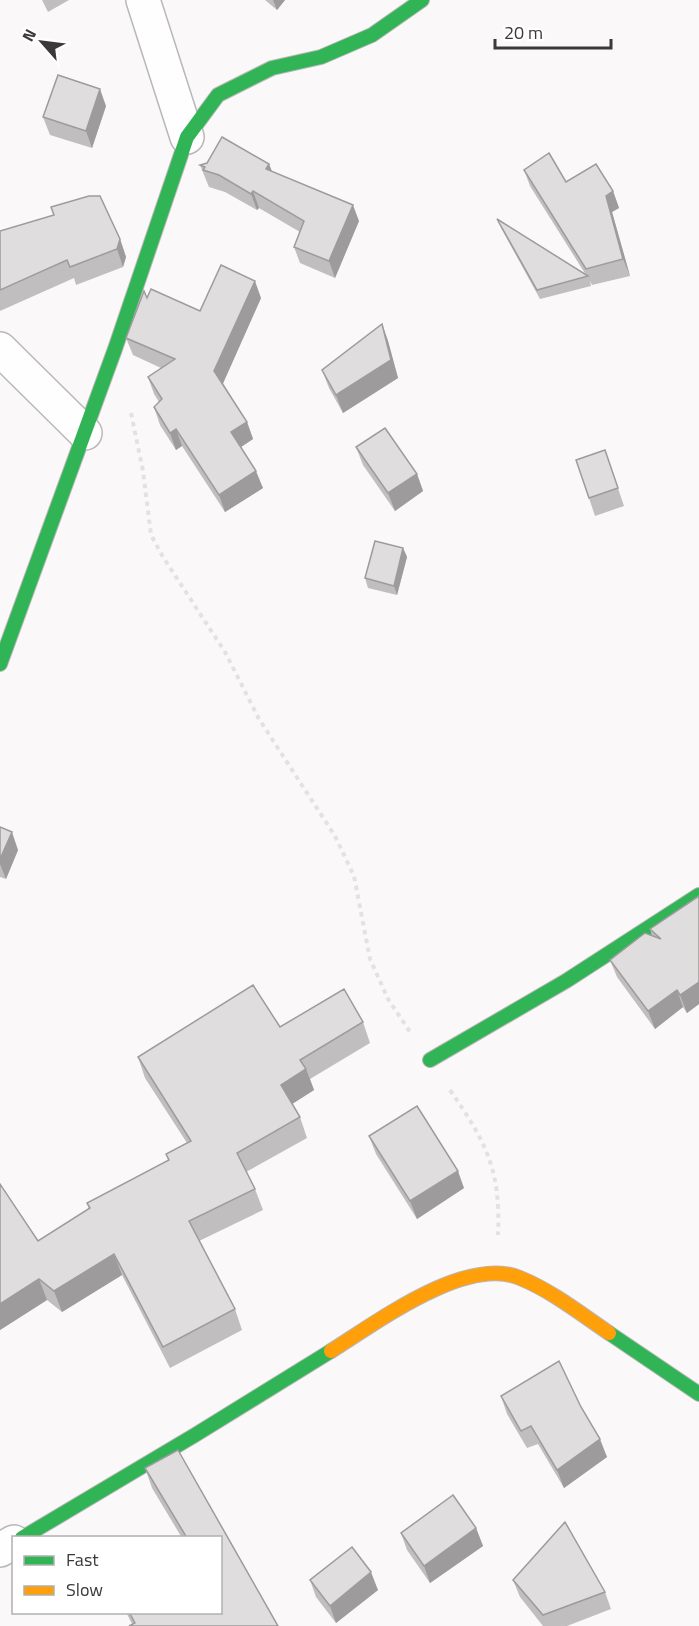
<svg xmlns="http://www.w3.org/2000/svg" width="699" height="1626" viewBox="0 0 699 1626" font-family="'Titillium Web',sans-serif">
<style>
.lines{fill:none;stroke-linecap:round;stroke-linejoin:round}
.street-casing{stroke:#b9b7b8;stroke-width:36}
.fast-casing{stroke:#b9b7b8;stroke-width:16}
.slow-casing{stroke:#b9b7b8;stroke-width:16}
.path{stroke:#e3e2e2;stroke-width:4;stroke-dasharray:4.5 4.5;stroke-linecap:butt}
.street{stroke:#fefefe;stroke-width:33}
.fast{stroke:#30b455;stroke-width:14}
.slow{stroke:#ff9f0a;stroke-width:14}
.wall{fill:#c1bebf}
.shaded-wall{fill:#9d9b9b}
.building{fill:#e0ddde;stroke:#9d9b9b;stroke-width:1.5}
</style>
<rect width="100%" height="100%" fill="#fbf8f9"/>
<g class="lines">
<g class="street-casing">
<g id="street">
<path d="M 143,0 L 187,137"/>
<path d="M 0,349 L 85,433"/>
<path d="M 0,1550 L 14,1542"/>
</g>
</g>
<g class="fast-casing">
<g id="fast">
<path d="M 0,664 L 115,349 L 187,137 L 218,95 L 272,68 L 321,57 L 372,35 L 422,0"/>
<path d="M 430,1060 L 566,981 L 699,895"/>
<path d="M 609,1333 L 699,1394"/>
<path d="M 22,1538 L 195,1435 L 331,1351"/>
</g>
</g>
<g class="slow-casing">
<path id="slow" d="M 331,1351 C 376,1323 466,1255 520,1278 C 552,1291 581,1314 609,1333"/>
</g>
<g class="path">
<path d="M 131,413 L 143,471 L 151,535 L 163,557 L 225,652 L 259,719 L 335,836 L 354,876 L 370,959 L 388,999 L 410,1032"/>
<path d="M 450,1090 C 486,1142 501,1170 498,1235"/>
</g>
<use href="#street" class="street"/>
<use href="#fast" class="fast"/>
<use href="#slow" class="slow"/>
</g>
<g class="wall">
<path d="M 42,0 L 69,0 L 48,12 Z"/>
<path d="M 265,0 L 285,0 L 277,10 Z"/>
<path d="M 106,106 L 92,148 L 50,135 L 43,117 Z"/>
<path d="M 269,164 L 272,171 L 359,221 L 335,278 L 300,263 L 294,247 L 300,232 L 259,208 L 257,210 L 225,192 L 209,187 L 200,165 Z"/>
<path d="M 524,170 L 566,182 L 613,191 L 619,208 L 612,212 L 630,276 L 592,285 L 590,281 L 591,286 L 540,299 L 501,228 L 497,219 L 586,275 L 530,186 Z"/>
<path d="M 0,231 L 120,239 L 126,257 L 123,267 L 76,285 L 74,278 L 0,311 Z"/>
<path d="M 147,298 L 200,311 L 261,298 L 223,383 L 247,422 L 253,439 L 241,447 L 263,488 L 225,512 L 182,446 L 176,450 L 160,425 L 154,407 L 159,402 L 154,394 L 148,377 L 161,368 L 133,355 L 126,338 Z"/>
<path d="M 382,324 L 388,341 L 398,378 L 343,413 L 329,388 L 322,370 Z"/>
<path d="M 356,447 L 417,474 L 423,491 L 395,511 L 363,465 Z"/>
<path d="M 605,450 L 624,506 L 595,516 L 589,498 Z"/>
<path d="M 403,548 L 407,557 L 397,595 L 368,588 L 365,578 Z"/>
<path d="M 0,827 L 18,850 L 6,879 L 0,877 Z"/>
<path d="M 699,896 L 699,1004 L 687,1013 L 683,1007 L 655,1029 L 617,977 L 610,960 L 652,936 L 650,929 Z"/>
<path d="M 363,1022 L 370,1043 L 310,1079 L 314,1090 L 292,1104 L 300,1117 L 307,1138 L 246,1172 L 255,1189 L 263,1210 L 199,1241 L 235,1309 L 242,1330 L 170,1368 L 122,1275 L 62,1312 L 47,1300 L 0,1330 L 0,1184 L 38,1241 L 89,1209 L 87,1203 L 168,1160 L 166,1154 L 187,1143 L 145,1078 L 138,1057 L 280,1027 Z"/>
<path d="M 369,1136 L 464,1188 L 417,1219 L 376,1154 Z"/>
<path d="M 501,1396 L 581,1407 L 607,1457 L 564,1488 L 538,1444 L 527,1448 L 507,1414 Z"/>
<path d="M 178,1450 L 278,1626 L 129,1626 L 132,1624 L 126,1612 L 220,1612 L 220,1538 L 182,1538 L 152,1488 L 145,1468 Z"/>
<path d="M 476,1528 L 483,1546 L 430,1583 L 407,1550 L 401,1533 Z"/>
<path d="M 310,1580 L 378,1590 L 336,1623 L 316,1597 Z"/>
<path d="M 513,1580 L 605,1592 L 611,1609 L 567,1626 L 543,1626 L 520,1597 Z"/>
</g>
<g class="shaded-wall">
<path d="M 273,0 L 285,0 L 277,10 Z"/>
<path d="M 100,89 L 106,106 L 92,148 L 86,131 Z"/>
<path d="M 269,164 L 275,180 L 266,169 Z"/>
<path d="M 253,191 L 259,208 L 257,210 L 251,194 Z"/>
<path d="M 613,191 L 619,208 L 612,212 L 630,276 L 623,259 L 606,196 Z"/>
<path d="M 353,205 L 359,221 L 335,278 L 329,261 Z"/>
<path d="M 120,239 L 126,257 L 123,267 L 117,249 Z"/>
<path d="M 255,281 L 261,298 L 221,388 L 214,371 Z"/>
<path d="M 382,324 L 388,341 L 398,378 L 343,413 L 336,395 Z"/>
<path d="M 247,422 L 253,439 L 238,449 L 231,432 Z"/>
<path d="M 176,429 L 182,446 L 176,450 L 170,433 Z"/>
<path d="M 256,471 L 263,488 L 225,512 L 219,495 Z"/>
<path d="M 417,474 L 423,491 L 395,511 L 388,493 Z"/>
<path d="M 403,548 L 407,557 L 397,595 L 394,586 Z"/>
<path d="M 12,832 L 18,850 L 6,879 L 0,864 L 0,859 Z"/>
<path d="M 699,982 L 699,1004 L 687,1013 L 680,995 Z"/>
<path d="M 677,990 L 683,1007 L 655,1029 L 648,1011 Z"/>
<path d="M 306,1069 L 314,1090 L 289,1106 L 281,1085 Z"/>
<path d="M 458,1171 L 464,1188 L 417,1219 L 410,1201 Z"/>
<path d="M 114,1254 L 122,1275 L 62,1312 L 54,1291 Z"/>
<path d="M 39,1279 L 47,1300 L 0,1330 L 0,1304 Z"/>
<path d="M 600,1439 L 607,1457 L 564,1488 L 557,1470 Z"/>
<path d="M 476,1528 L 483,1546 L 430,1583 L 424,1566 Z"/>
<path d="M 371,1572 L 378,1590 L 336,1623 L 330,1606 Z"/>
</g>
<g class="building">
<path d="M 58,75 L 100,89 L 86,131 L 43,117 Z"/>
<path d="M 222,137 L 269,164 L 266,169 L 353,205 L 329,261 L 294,247 L 304,221 L 253,191 L 251,194 L 219,175 L 203,170 L 205,167 L 200,165 L 207,163 Z"/>
<path d="M 549,153 L 566,182 L 596,164 L 613,191 L 606,196 L 623,259 L 586,269 L 524,170 Z"/>
<path d="M 89,196 L 100,196 L 120,239 L 117,249 L 70,267 L 67,260 L 0,290 L 0,231 L 54,215 L 51,207 Z"/>
<path d="M 497,219 L 588,276 L 537,290 Z"/>
<path d="M 221,265 L 255,281 L 214,371 L 247,422 L 231,432 L 256,471 L 219,495 L 176,429 L 170,433 L 154,407 L 162,399 L 148,377 L 175,359 L 126,338 L 144,291 L 147,298 L 151,289 L 200,311 Z"/>
<path d="M 382,324 L 391,360 L 336,395 L 322,370 Z"/>
<path d="M 385,428 L 417,474 L 388,493 L 356,447 Z"/>
<path d="M 605,450 L 618,488 L 589,498 L 576,460 Z"/>
<path d="M 375,541 L 403,548 L 394,586 L 365,578 Z"/>
<path d="M 0,827 L 12,832 L 0,859 Z"/>
<path d="M 699,896 L 699,982 L 680,995 L 677,990 L 648,1011 L 610,960 L 645,933 L 661,939 L 650,929 Z"/>
<path d="M 253,985 L 280,1027 L 344,989 L 363,1022 L 300,1060 L 306,1069 L 281,1085 L 300,1117 L 237,1153 L 255,1189 L 189,1221 L 235,1309 L 163,1347 L 114,1254 L 54,1291 L 39,1279 L 0,1304 L 0,1184 L 38,1241 L 90,1208 L 87,1203 L 169,1160 L 166,1154 L 191,1141 L 138,1057 Z"/>
<path d="M 417,1106 L 458,1171 L 410,1201 L 369,1136 Z"/>
<path d="M 559,1361 L 581,1407 L 600,1439 L 557,1470 L 531,1426 L 521,1431 L 501,1396 Z"/>
<path d="M 178,1450 L 278,1626 L 129,1626 L 135,1623 L 129,1612 L 220,1612 L 220,1538 L 187,1538 L 145,1468 Z"/>
<path d="M 453,1495 L 476,1528 L 424,1566 L 401,1533 Z"/>
<path d="M 565,1522 L 605,1592 L 543,1615 L 513,1580 Z"/>
<path d="M 352,1547 L 371,1572 L 330,1606 L 310,1580 Z"/>
</g>
<rect x="12" y="1536" width="210" height="78" fill="#ffffff" stroke="#b1b0b0" stroke-width="1.5"/>
<rect x="24" y="1556" width="30" height="9" fill="#30b455" stroke="#b1b0b0" stroke-width="1.5"/>
<text x="66" y="1566" font-size="18" fill="#3b393a">Fast</text>
<rect x="24" y="1586" width="30" height="9" fill="#ff9f0a" stroke="#b1b0b0" stroke-width="1.5"/>
<text x="66" y="1596" font-size="18" fill="#3b393a">Slow</text>
<g transform="translate(42 42) rotate(298)" stroke="#ffffff" stroke-width="4.5" paint-order="stroke">
<path d="M0-4.5L10 22L0 15L-10 22Z" fill="#3b393a"/>
<text y="-9" font-size="16" font-weight="bold" text-anchor="middle" fill="#3b393a">N</text>
</g>
<path d="M495 39v9h116v-9" fill="none" stroke="#3b393a" stroke-width="3"/>
<text x="504" y="39" font-size="18" fill="#3b393a" stroke="#ffffff" stroke-width="4.5" paint-order="stroke">20 m</text>
</svg>
